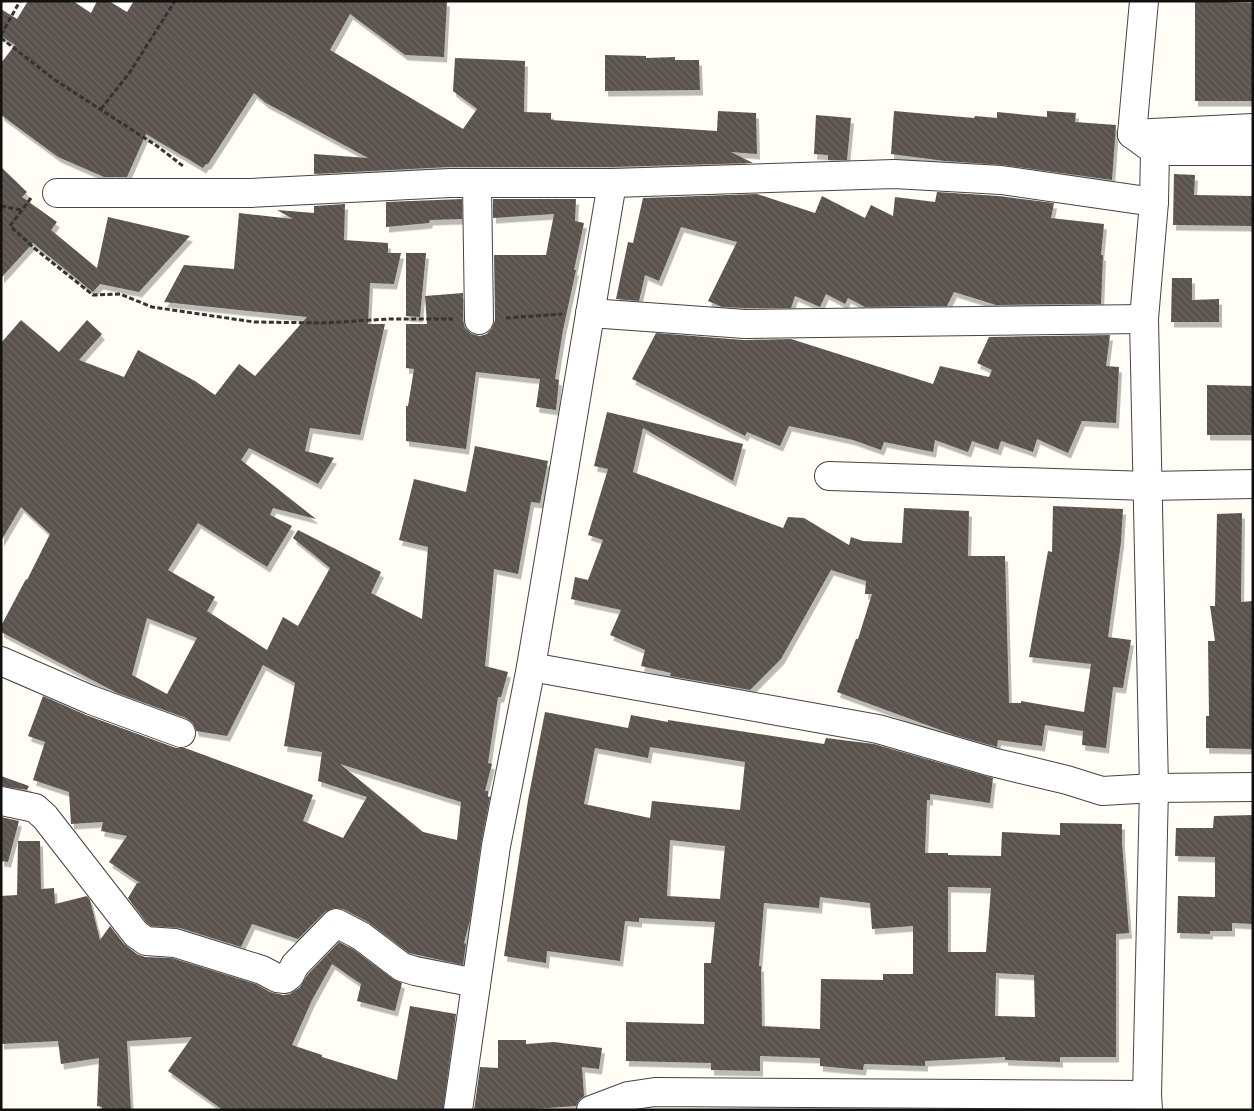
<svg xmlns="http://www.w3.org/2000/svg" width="1254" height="1111" viewBox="0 0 1254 1111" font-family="Spectral,serif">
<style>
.building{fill:url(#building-back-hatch);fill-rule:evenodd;filter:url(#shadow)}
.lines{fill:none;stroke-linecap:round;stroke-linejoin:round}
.street-casing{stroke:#444;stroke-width:30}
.path{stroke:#333;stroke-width:3;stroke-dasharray:5 2.5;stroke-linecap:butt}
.street{stroke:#fff;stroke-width:28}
</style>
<defs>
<pattern id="building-back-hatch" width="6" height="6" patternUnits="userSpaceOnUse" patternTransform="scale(1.25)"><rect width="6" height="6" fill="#5a524d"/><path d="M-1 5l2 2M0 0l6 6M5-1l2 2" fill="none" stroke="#6d6662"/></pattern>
<filter id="shadow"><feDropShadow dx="3" dy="5.5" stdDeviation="0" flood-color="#0004"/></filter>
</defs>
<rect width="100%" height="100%" fill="#fffdf5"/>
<g class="building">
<path d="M 28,1 L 73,1 L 91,13 L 97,1 L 109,1 L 127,12 L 134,1 L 447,1 L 444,57 L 405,55 L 350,14 L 330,50 L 463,129 L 477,109 L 453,91 L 455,58 L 525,61 L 524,112 L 551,113 L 551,120 L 717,131 L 718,111 L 756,113 L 757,154 L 731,152 L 753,163 L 612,167 L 449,167 L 314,174 L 314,154 L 368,158 L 266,103 L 254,93 L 208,164 L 206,164 L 203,168 L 146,134 L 127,177 L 104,177 L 58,157 L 1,115 L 1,63 L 15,45 L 1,36 L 1,9 L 17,19 Z"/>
<path d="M 1195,1 L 1253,3 L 1253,101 L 1195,101 Z"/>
<path d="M 605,55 L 646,56 L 646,58 L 675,57 L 675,60 L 699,60 L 700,90 L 605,91 Z"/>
<path d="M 894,111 L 974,118 L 975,116 L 997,118 L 997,112 L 1047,117 L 1047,111 L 1076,113 L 1075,122 L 1116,125 L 1112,180 L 1003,165 L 945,161 L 891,154 Z"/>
<path d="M 816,115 L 851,118 L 847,160 L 828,160 L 828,155 L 814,154 Z"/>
<path d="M 1,167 L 27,192 L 22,197 L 57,222 L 51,230 L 97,268 L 108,217 L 190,236 L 139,292 L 100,284 L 93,292 L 33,243 L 1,278 Z"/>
<path d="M 1174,174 L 1195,175 L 1194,195 L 1253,196 L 1253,226 L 1173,225 Z"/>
<path d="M 937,192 L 999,196 L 1054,203 L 1051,218 L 1104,224 L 1101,255 L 1103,255 L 1101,304 L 996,305 L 954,292 L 947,306 L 865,307 L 848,298 L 845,304 L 826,294 L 820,307 L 795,296 L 791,308 L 745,308 L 722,307 L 708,301 L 737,242 L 681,227 L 659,281 L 645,275 L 639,301 L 616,299 L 628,242 L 633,243 L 643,198 L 757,194 L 815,213 L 822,196 L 865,218 L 871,205 L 893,216 L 895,197 L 935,202 Z"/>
<path d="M 462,199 L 462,219 L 430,220 L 429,223 L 386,227 L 386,202 Z"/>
<path d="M 493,199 L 576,199 L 575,221 L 584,223 L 574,270 L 576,270 L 563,330 L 555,379 L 559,380 L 556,410 L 536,407 L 540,379 L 476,372 L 466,449 L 406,441 L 406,406 L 408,406 L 414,369 L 406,368 L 406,324 L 427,324 L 425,296 L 463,293 L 463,320 L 465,328 L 472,334 L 480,336 L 487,334 L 492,328 L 495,320 L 494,255 L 546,255 L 554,214 L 493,218 Z"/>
<path d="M 345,204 L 344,240 L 388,243 L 388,253 L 401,253 L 394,284 L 370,283 L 368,324 L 385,324 L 360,435 L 310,428 L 305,451 L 334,458 L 318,484 L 249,448 L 241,460 L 316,519 L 273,508 L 270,515 L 292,526 L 267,567 L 198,523 L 168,570 L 215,597 L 207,611 L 267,650 L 283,617 L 298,626 L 330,568 L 293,538 L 298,530 L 381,572 L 371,593 L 422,619 L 428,547 L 399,540 L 414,479 L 466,492 L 475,446 L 548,461 L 540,503 L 531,502 L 518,574 L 494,569 L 485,666 L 508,672 L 501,697 L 498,697 L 488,763 L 492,764 L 485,791 L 488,791 L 488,797 L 490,797 L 481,844 L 470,920 L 464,943 L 466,944 L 463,965 L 409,953 L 368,922 L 343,909 L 334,908 L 325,912 L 298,939 L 252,924 L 241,947 L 180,928 L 151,926 L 147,923 L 128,898 L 137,883 L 140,883 L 109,862 L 127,836 L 101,831 L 103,822 L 71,824 L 69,792 L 33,780 L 45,742 L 28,736 L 43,696 L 86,715 L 176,748 L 185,748 L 313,795 L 303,821 L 343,838 L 367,797 L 318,781 L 322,752 L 284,746 L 295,683 L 263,665 L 227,736 L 196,731 L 193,723 L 186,718 L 117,693 L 1,632 L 1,626 L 26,579 L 27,580 L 50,534 L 21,507 L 1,541 L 1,343 L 21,320 L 59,352 L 87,320 L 102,334 L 79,360 L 124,377 L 138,350 L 195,381 L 215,395 L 239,364 L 255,376 L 307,317 L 164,302 L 184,265 L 234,269 L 239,213 L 293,219 L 277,210 L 314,213 L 314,206 ZM 147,618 L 197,638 L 167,694 L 132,675 ZM 340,764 L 461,802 L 457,840 L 423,832 Z"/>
<path d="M 406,253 L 426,253 L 420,317 L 406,316 Z"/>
<path d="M 1172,278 L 1192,278 L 1192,300 L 1219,299 L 1219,322 L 1171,322 Z"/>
<path d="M 656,333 L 744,340 L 791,339 L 933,384 L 940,366 L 989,377 L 992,370 L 977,363 L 989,337 L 1110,335 L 1106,366 L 1119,367 L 1116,423 L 1082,421 L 1068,453 L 1037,439 L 1033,452 L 1001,441 L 998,450 L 972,441 L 968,452 L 935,440 L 933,452 L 884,442 L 881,450 L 853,440 L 789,426 L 780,446 L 747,432 L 745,436 L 632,379 Z"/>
<path d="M 1207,385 L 1253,386 L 1253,435 L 1207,435 Z"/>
<path d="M 607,412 L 743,444 L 733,481 L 643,428 L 633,472 L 783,528 L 788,517 L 804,518 L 849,545 L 851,537 L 863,541 L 902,543 L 904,508 L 969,511 L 968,556 L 1005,556 L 1009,703 L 1021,703 L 1021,701 L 1084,712 L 1091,664 L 1029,657 L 1048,551 L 1052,552 L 1053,506 L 1123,509 L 1121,542 L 1108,637 L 1131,640 L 1123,688 L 1113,687 L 1106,748 L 1082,745 L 1083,731 L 1045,725 L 1042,746 L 998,740 L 997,747 L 954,735 L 837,692 L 856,639 L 858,639 L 872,594 L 865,594 L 866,581 L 831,570 L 781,659 L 750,690 L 670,676 L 671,673 L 641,666 L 645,650 L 610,635 L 621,610 L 571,599 L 575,577 L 588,580 L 603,540 L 588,535 L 608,469 L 594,466 Z"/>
<path d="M 1242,513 L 1241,602 L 1253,601 L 1253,749 L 1206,748 L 1206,716 L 1209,716 L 1208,641 L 1215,641 L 1210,606 L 1215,606 L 1217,514 Z"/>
<path d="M 545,712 L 628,728 L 631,715 L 668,722 L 668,720 L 824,744 L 826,738 L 874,744 L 993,778 L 990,803 L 930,794 L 930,800 L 927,800 L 925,853 L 948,853 L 948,855 L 1001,856 L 1002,832 L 1060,835 L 1060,823 L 1122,824 L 1122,843 L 1129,933 L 1116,934 L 1116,1057 L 1060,1057 L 1060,1062 L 1005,1060 L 1005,1057 L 925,1061 L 925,1066 L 864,1064 L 863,1070 L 820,1066 L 820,1058 L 760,1056 L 760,1071 L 711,1070 L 711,1063 L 626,1061 L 626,1022 L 704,1024 L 704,963 L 711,963 L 715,922 L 639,918 L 639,922 L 625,921 L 620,961 L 547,951 L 546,963 L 504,956 L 528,800 ZM 650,747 L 745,762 L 740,810 L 652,801 L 650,818 L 584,804 L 595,748 L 648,758 ZM 670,840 L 725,846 L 720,899 L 667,896 ZM 948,887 L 991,888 L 986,952 L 948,952 ZM 820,897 L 870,903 L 872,929 L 913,926 L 913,974 L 883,974 L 883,980 L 821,979 L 820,1029 L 762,1026 L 761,966 L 759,966 L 764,903 L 819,908 ZM 996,973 L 1034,975 L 1035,1017 L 995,1016 Z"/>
<path d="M 1,776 L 29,786 L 27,790 L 1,786 Z"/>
<path d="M 1253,815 L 1253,924 L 1232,923 L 1232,931 L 1210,931 L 1210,934 L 1177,933 L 1178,896 L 1215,897 L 1215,857 L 1175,856 L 1176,828 L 1213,828 L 1214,816 Z"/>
<path d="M 1,817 L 19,821 L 8,862 L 1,861 Z"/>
<path d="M 18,841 L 40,841 L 41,889 L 54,888 L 55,904 L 87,896 L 90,900 L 100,940 L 110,926 L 124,944 L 137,954 L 145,957 L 172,958 L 256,984 L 270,992 L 283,995 L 290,994 L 300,987 L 308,974 L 339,942 L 353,949 L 393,979 L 402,983 L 395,1011 L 357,1001 L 361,984 L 332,964 L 312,1000 L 292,1045 L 322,1055 L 322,1057 L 397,1080 L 410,1006 L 456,1014 L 443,1110 L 223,1110 L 168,1071 L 192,1037 L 127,1041 L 131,1110 L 102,1110 L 102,1107 L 97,1106 L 99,1058 L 61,1064 L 58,1041 L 1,1044 L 1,896 L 17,895 Z"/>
<path d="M 498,1040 L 526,1040 L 526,1044 L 554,1042 L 602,1048 L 599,1069 L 582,1067 L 584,1096 L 579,1100 L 576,1106 L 520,1110 L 474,1110 L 480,1067 L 498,1068 Z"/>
</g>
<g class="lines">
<g class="street-casing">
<g id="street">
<path d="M 1132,134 L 1155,151 L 1154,202 L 1144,319 L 1154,788 L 1147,1095 L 1148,1110"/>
<path d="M 1132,134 L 1144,1"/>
<path d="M 1132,134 L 1253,128"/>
<path d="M 1155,151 L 1253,151"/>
<path d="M 477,183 L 479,320"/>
<path d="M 57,193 L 251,193 L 450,183 L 612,183 L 894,174 L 1001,180 L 1154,202"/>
<path d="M 590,313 L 745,324 L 1144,319"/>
<path d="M 829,476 L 1148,486 L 1253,484"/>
<path d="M 1,661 L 91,700 L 181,733"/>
<path d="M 531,667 L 878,729 L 992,762 L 1067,780 L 1102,791 L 1154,788 L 1253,787"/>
<path d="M 1,801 L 35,808 L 45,817 L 136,934 L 146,941 L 175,943 L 262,970 L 277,978 L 285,979 L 290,975 L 295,965 L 336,923 L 361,936 L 402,967 L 415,971 L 476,983"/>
<path d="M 458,1110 L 496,846 L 531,667 L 612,183"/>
<path d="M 591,1110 L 628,1096 L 655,1092 L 1147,1095"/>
</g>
</g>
<g class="path">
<path d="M 1,35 L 20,1"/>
<path d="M 1,38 L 55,80 L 157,146 L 183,166"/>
<path d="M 101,109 L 130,72 L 175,1"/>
<path d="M 31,198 L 10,226 L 34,248 L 93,295 L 120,294 L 152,307 L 254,322 L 323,323 L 389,319 L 453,319"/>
<path d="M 1,206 L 21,210"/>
<path d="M 506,318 L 562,314"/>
</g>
<use href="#street" class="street"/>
</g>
<rect width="1254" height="1111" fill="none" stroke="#111111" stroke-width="5"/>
</svg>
